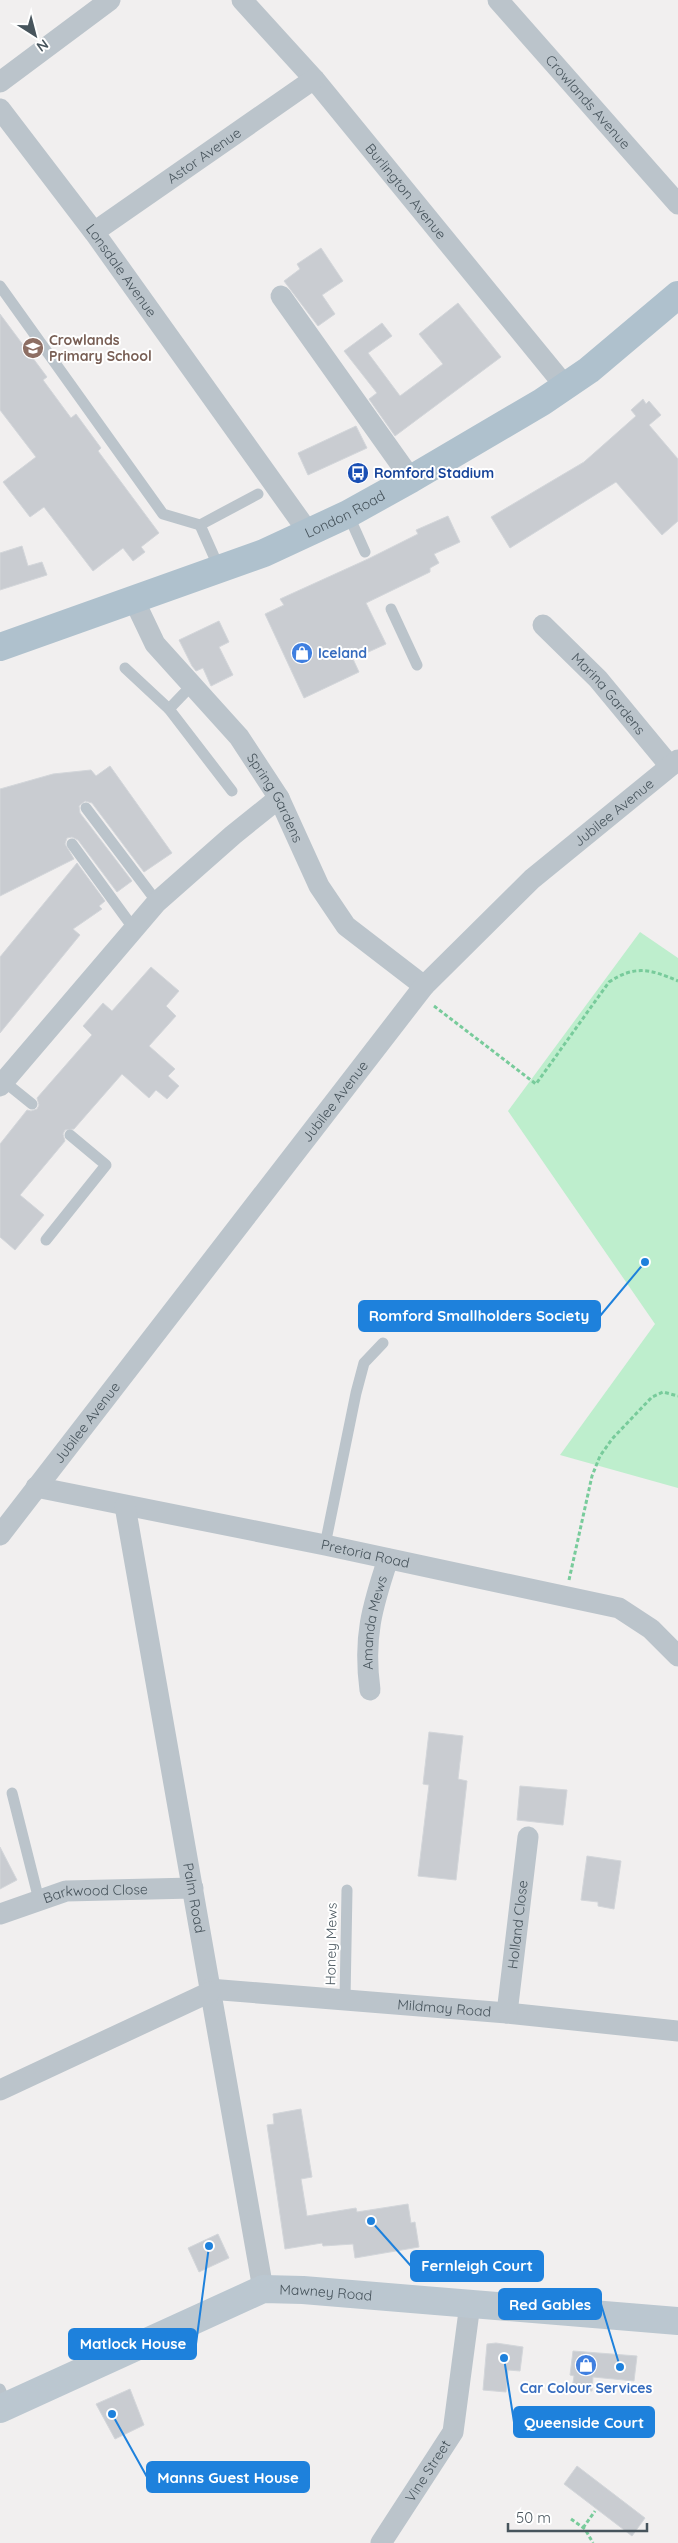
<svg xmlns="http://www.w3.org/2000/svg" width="678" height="2543" viewBox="0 0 678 2543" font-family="Quicksand,sans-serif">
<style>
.green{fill:#beeecd}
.building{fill:#c9ccd1;stroke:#d3d6da}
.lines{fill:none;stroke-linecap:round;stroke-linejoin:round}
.path{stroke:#78cb9b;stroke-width:3;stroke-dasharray:4 2.5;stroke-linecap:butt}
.lane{stroke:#bbc4cb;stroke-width:11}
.street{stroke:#bbc4cb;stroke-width:21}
.secondary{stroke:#bbc7d0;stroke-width:28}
.primary{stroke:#afc1cd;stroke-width:28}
.labels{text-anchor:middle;stroke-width:4;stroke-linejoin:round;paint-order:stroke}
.street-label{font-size:14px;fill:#47545c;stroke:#fff}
.education-label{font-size:14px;font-weight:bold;fill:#785e54;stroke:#fff;text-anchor:start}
.transit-label{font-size:14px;font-weight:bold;fill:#164399;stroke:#fff;text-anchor:start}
.shop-label{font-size:14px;font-weight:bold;fill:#366cbe;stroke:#fff;text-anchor:start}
.leader{fill:none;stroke:#1e81dc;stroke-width:2}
.callout-dot{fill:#1e81dc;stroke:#fff;stroke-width:2}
.callout{fill:#1e81dc;stroke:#1e81dc;stroke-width:2}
.callout-label{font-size:15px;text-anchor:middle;font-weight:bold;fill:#fff}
</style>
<rect width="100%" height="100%" fill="#f1efef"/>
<path class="green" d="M 640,932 L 678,958 L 678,1488 L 560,1455 L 655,1324 L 508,1111 Z"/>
<g class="building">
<path d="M 321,248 L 343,281 L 322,295 L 335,314 L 318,326 L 284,281 L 300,269 L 297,264 Z"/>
<path d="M 458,303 L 501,357 L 395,436 L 369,399 L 377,393 L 344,351 L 382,323 L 392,336 L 368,353 L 400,396 L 443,364 L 419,334 Z"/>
<path d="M 0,314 L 47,377 L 43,380 L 71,418 L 76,414 L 101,448 L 98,451 L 159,533 L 141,547 L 145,552 L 133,561 L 123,548 L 93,571 L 44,507 L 30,517 L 3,482 L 36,457 L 0,410 Z"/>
<path d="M 643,399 L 646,404 L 649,401 L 661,415 L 649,425 L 678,459 L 678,521 L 662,535 L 616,482 L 510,548 L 491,517 L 584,462 L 636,416 L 631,410 Z"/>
<path d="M 356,426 L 367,448 L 308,475 L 298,453 Z"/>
<path d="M 448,516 L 460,542 L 434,554 L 439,563 L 430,568 L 430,572 L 366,603 L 386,644 L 353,659 L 359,672 L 304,698 L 265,614 L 284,605 L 280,599 L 368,559 L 418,534 L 416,530 Z"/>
<path d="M 22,546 L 28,566 L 42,562 L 47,575 L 0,590 L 0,553 Z"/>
<path d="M 219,621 L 229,642 L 219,647 L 233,675 L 211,686 L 203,668 L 196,671 L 192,666 L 179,640 Z"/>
<path d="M 110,766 L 172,853 L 144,872 L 92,803 L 85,801 L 79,806 L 80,813 L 132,881 L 117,892 L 78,840 L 72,837 L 67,838 L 65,844 L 74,859 L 0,896 L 0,789 L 53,774 L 91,770 L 96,776 Z"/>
<path d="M 77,863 L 105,901 L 99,906 L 102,909 L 73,929 L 80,935 L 0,1033 L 0,957 Z"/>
<path d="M 151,967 L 179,991 L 166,1006 L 176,1016 L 149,1046 L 175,1069 L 168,1076 L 179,1086 L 167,1099 L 156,1090 L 149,1098 L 122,1074 L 74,1129 L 65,1130 L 63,1134 L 65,1141 L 20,1195 L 44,1215 L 15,1250 L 0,1237 L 0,1144 L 27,1110 L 31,1111 L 37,1109 L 39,1105 L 37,1098 L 92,1035 L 83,1026 L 103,1003 L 112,1011 Z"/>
<path d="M 429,1732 L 463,1736 L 458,1779 L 467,1781 L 456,1880 L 418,1876 L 429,1785 L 423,1784 Z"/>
<path d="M 520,1786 L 567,1790 L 563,1825 L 517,1820 Z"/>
<path d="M 0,1847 L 17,1880 L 0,1889 Z"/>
<path d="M 587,1856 L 621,1861 L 614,1909 L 598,1906 L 598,1902 L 581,1900 Z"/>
<path d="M 301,2109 L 312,2177 L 301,2179 L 307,2216 L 356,2208 L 357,2212 L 408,2204 L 411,2223 L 415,2222 L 419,2247 L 355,2258 L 353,2244 L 323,2246 L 322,2243 L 285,2249 L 267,2125 L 274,2124 L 273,2114 Z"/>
<path d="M 218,2234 L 229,2258 L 199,2272 L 188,2248 Z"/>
<path d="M 496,2343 L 523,2347 L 520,2371 L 508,2370 L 506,2392 L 483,2390 L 487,2344 Z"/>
<path d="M 573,2351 L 637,2356 L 634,2381 L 593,2377 L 592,2391 L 572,2389 L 574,2376 L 570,2375 Z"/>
<path d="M 130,2389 L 144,2425 L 115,2439 L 96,2404 Z"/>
<path d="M 577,2466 L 645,2518 L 632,2536 L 564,2484 Z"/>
</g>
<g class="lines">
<g class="path">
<path d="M 434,1006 L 536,1084 L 609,982 C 635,965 650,969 678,981"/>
<path d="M 569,1580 L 592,1476 L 600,1456 L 612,1439 L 652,1397 L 663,1392 L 678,1396"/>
<path d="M 571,2519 L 585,2529 L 593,2543"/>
<path d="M 583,2528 L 595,2511"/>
</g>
<g class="lane">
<path d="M 0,286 L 163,514 L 200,525"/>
<path d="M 348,514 L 365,552"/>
<path d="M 220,570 L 200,525 L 258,494"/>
<path d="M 391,609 L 417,665"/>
<path d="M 125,668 L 169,709 L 192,685"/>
<path d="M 169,709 L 232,791"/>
<path d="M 86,808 L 157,902"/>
<path d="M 72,844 L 134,929"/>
<path d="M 1,1079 L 32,1104"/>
<path d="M 46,1240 L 106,1165 L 70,1135"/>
<path d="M 325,1545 L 356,1393 L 364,1363 L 383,1343"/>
<path d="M 12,1793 L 39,1900"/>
<path d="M 345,1999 L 347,1890"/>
<path d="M 0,2389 L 7,2406"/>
</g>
<g class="street">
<path id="s1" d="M 242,0 L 314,79 L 565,386"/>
<path id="s2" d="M 498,0 L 678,204"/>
<path d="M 0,82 L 110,0"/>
<path id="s3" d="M 0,109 L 94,232 L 309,533"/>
<path id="s4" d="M 94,232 L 314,79"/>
<path d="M 281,296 L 411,479"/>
<path id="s5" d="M 134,600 L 155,644 L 239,737 L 279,798 L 319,886 L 346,926 L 424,986"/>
<path id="s6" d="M 543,625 L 598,679 L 670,766"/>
<path d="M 0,1086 L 157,902 L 233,835 L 279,798"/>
<path id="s7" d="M 36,1487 L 325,1545 L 619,1608 L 651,1629 L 678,1656"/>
<path id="s8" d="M 125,1506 L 263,2289"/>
<path id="s9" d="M 0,1535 L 424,986 L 532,879 L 678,760"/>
<path id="s10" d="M 370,1690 C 363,1638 372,1607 388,1559"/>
<path id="s11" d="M 0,1914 L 66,1891 L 193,1888"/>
<path id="s12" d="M 209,1989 L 507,2013 L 678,2031"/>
<path id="s13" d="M 507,2013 L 528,1837"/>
<path d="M 0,2090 L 210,1992"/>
<path id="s14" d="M 381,2543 L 453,2432 L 470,2304"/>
</g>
<path class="secondary" id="s15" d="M 0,2409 L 263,2289 L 303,2290 L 678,2321"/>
<path class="primary" id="s16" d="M 0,647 L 264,553 L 348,514 L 411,479 L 542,402 L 589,370 L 678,295"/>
</g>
<defs>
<g id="school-disc" transform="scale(1.125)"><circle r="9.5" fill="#8d6e63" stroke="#fff"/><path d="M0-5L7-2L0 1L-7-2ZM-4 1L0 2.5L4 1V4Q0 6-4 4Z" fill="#fff"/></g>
<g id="bus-disc" transform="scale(1.125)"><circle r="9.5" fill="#1a4fb4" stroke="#fff"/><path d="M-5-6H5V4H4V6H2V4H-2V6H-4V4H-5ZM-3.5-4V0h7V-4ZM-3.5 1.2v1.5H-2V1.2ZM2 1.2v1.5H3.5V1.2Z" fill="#fff"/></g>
<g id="shop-disc" transform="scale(1.125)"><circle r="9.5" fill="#3f7fe0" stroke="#fff"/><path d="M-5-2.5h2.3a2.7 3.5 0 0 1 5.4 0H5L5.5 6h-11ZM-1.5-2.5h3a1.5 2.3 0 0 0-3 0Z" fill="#fff"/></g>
</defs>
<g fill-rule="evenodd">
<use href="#school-disc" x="33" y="348"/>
<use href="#bus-disc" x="358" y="473"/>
<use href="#shop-disc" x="302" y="653"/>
<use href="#shop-disc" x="586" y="2365"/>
</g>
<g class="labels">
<g class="street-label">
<text dy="5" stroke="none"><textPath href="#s2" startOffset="136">Crowlands Avenue</textPath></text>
<text dy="5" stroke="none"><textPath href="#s4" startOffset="134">Astor Avenue</textPath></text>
<text dy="5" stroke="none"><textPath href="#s1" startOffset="252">Burlington Avenue</textPath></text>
<text dy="5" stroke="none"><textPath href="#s3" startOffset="202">Lonsdale Avenue</textPath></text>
<text dy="5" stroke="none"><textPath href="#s16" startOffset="370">London Road</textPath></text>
<text dy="5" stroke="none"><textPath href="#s6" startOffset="95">Marina Gardens</textPath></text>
<text dy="5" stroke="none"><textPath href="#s5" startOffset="245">Spring Gardens</textPath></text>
<text dy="5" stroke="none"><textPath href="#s9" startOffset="951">Jubilee Avenue</textPath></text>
<text dy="5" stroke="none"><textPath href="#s9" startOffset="548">Jubilee Avenue</textPath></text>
<text dy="5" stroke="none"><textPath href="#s9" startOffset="142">Jubilee Avenue</textPath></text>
<text dy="5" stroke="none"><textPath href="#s7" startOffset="336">Pretoria Road</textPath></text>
<text dy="5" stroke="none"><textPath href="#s10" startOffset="68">Amanda Mews</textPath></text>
<text dy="5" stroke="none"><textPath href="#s11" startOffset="99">Barkwood Close</textPath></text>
<text dy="5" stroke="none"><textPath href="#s8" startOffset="398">Palm Road</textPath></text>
<text dy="5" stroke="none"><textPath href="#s13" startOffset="89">Holland Close</textPath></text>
<text transform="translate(331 1944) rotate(-89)" y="5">Honey Mews</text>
<text dy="5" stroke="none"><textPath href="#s12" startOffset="236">Mildmay Road</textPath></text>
<text dy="5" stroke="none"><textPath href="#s15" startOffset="352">Mawney Road</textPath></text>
<text dy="5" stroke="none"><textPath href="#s14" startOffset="86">Vine Street</textPath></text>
</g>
<g class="education-label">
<text x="49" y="345">Crowlands<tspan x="49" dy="16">Primary School</tspan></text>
</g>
<g class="transit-label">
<text x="374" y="478">Romford Stadium</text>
</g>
<g class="shop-label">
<text x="318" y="658">Iceland</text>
<text x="586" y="2393" text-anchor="middle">Car Colour Services</text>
</g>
</g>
<path class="leader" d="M645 1262L600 1316M371 2221L411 2266M620 2367L601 2304M209 2246L196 2344M504 2358L514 2422M112 2414L147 2477"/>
<g class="callout-dot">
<circle cx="645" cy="1262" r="5"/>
<circle cx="371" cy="2221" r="5"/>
<circle cx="620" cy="2367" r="5"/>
<circle cx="209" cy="2246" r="5"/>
<circle cx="504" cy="2358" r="5"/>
<circle cx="112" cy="2414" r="5"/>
</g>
<g class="callout">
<rect x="359" y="1301" width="241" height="30" rx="5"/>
<rect x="411" y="2251" width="132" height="30" rx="5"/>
<rect x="499" y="2289" width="102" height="30" rx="5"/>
<rect x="69" y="2329" width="127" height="30" rx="5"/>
<rect x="514" y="2407" width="140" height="30" rx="5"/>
<rect x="147" y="2462" width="162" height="30" rx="5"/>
</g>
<g class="callout-label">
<text x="479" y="1321">Romford Smallholders Society</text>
<text x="477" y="2271">Fernleigh Court</text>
<text x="550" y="2310">Red Gables</text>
<text x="133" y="2349">Matlock House</text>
<text x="584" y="2428">Queenside Court</text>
<text x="228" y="2483">Manns Guest House</text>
</g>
<g transform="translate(35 35) rotate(144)" stroke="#ffffff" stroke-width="4" paint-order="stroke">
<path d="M0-4L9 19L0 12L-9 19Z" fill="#47545c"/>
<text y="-8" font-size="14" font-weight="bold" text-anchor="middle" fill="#47545c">N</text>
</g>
<path d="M508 2523v8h139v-8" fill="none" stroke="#47545c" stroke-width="2.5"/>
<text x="516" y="2523" font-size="15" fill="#47545c" stroke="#ffffff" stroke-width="4" paint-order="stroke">50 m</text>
</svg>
